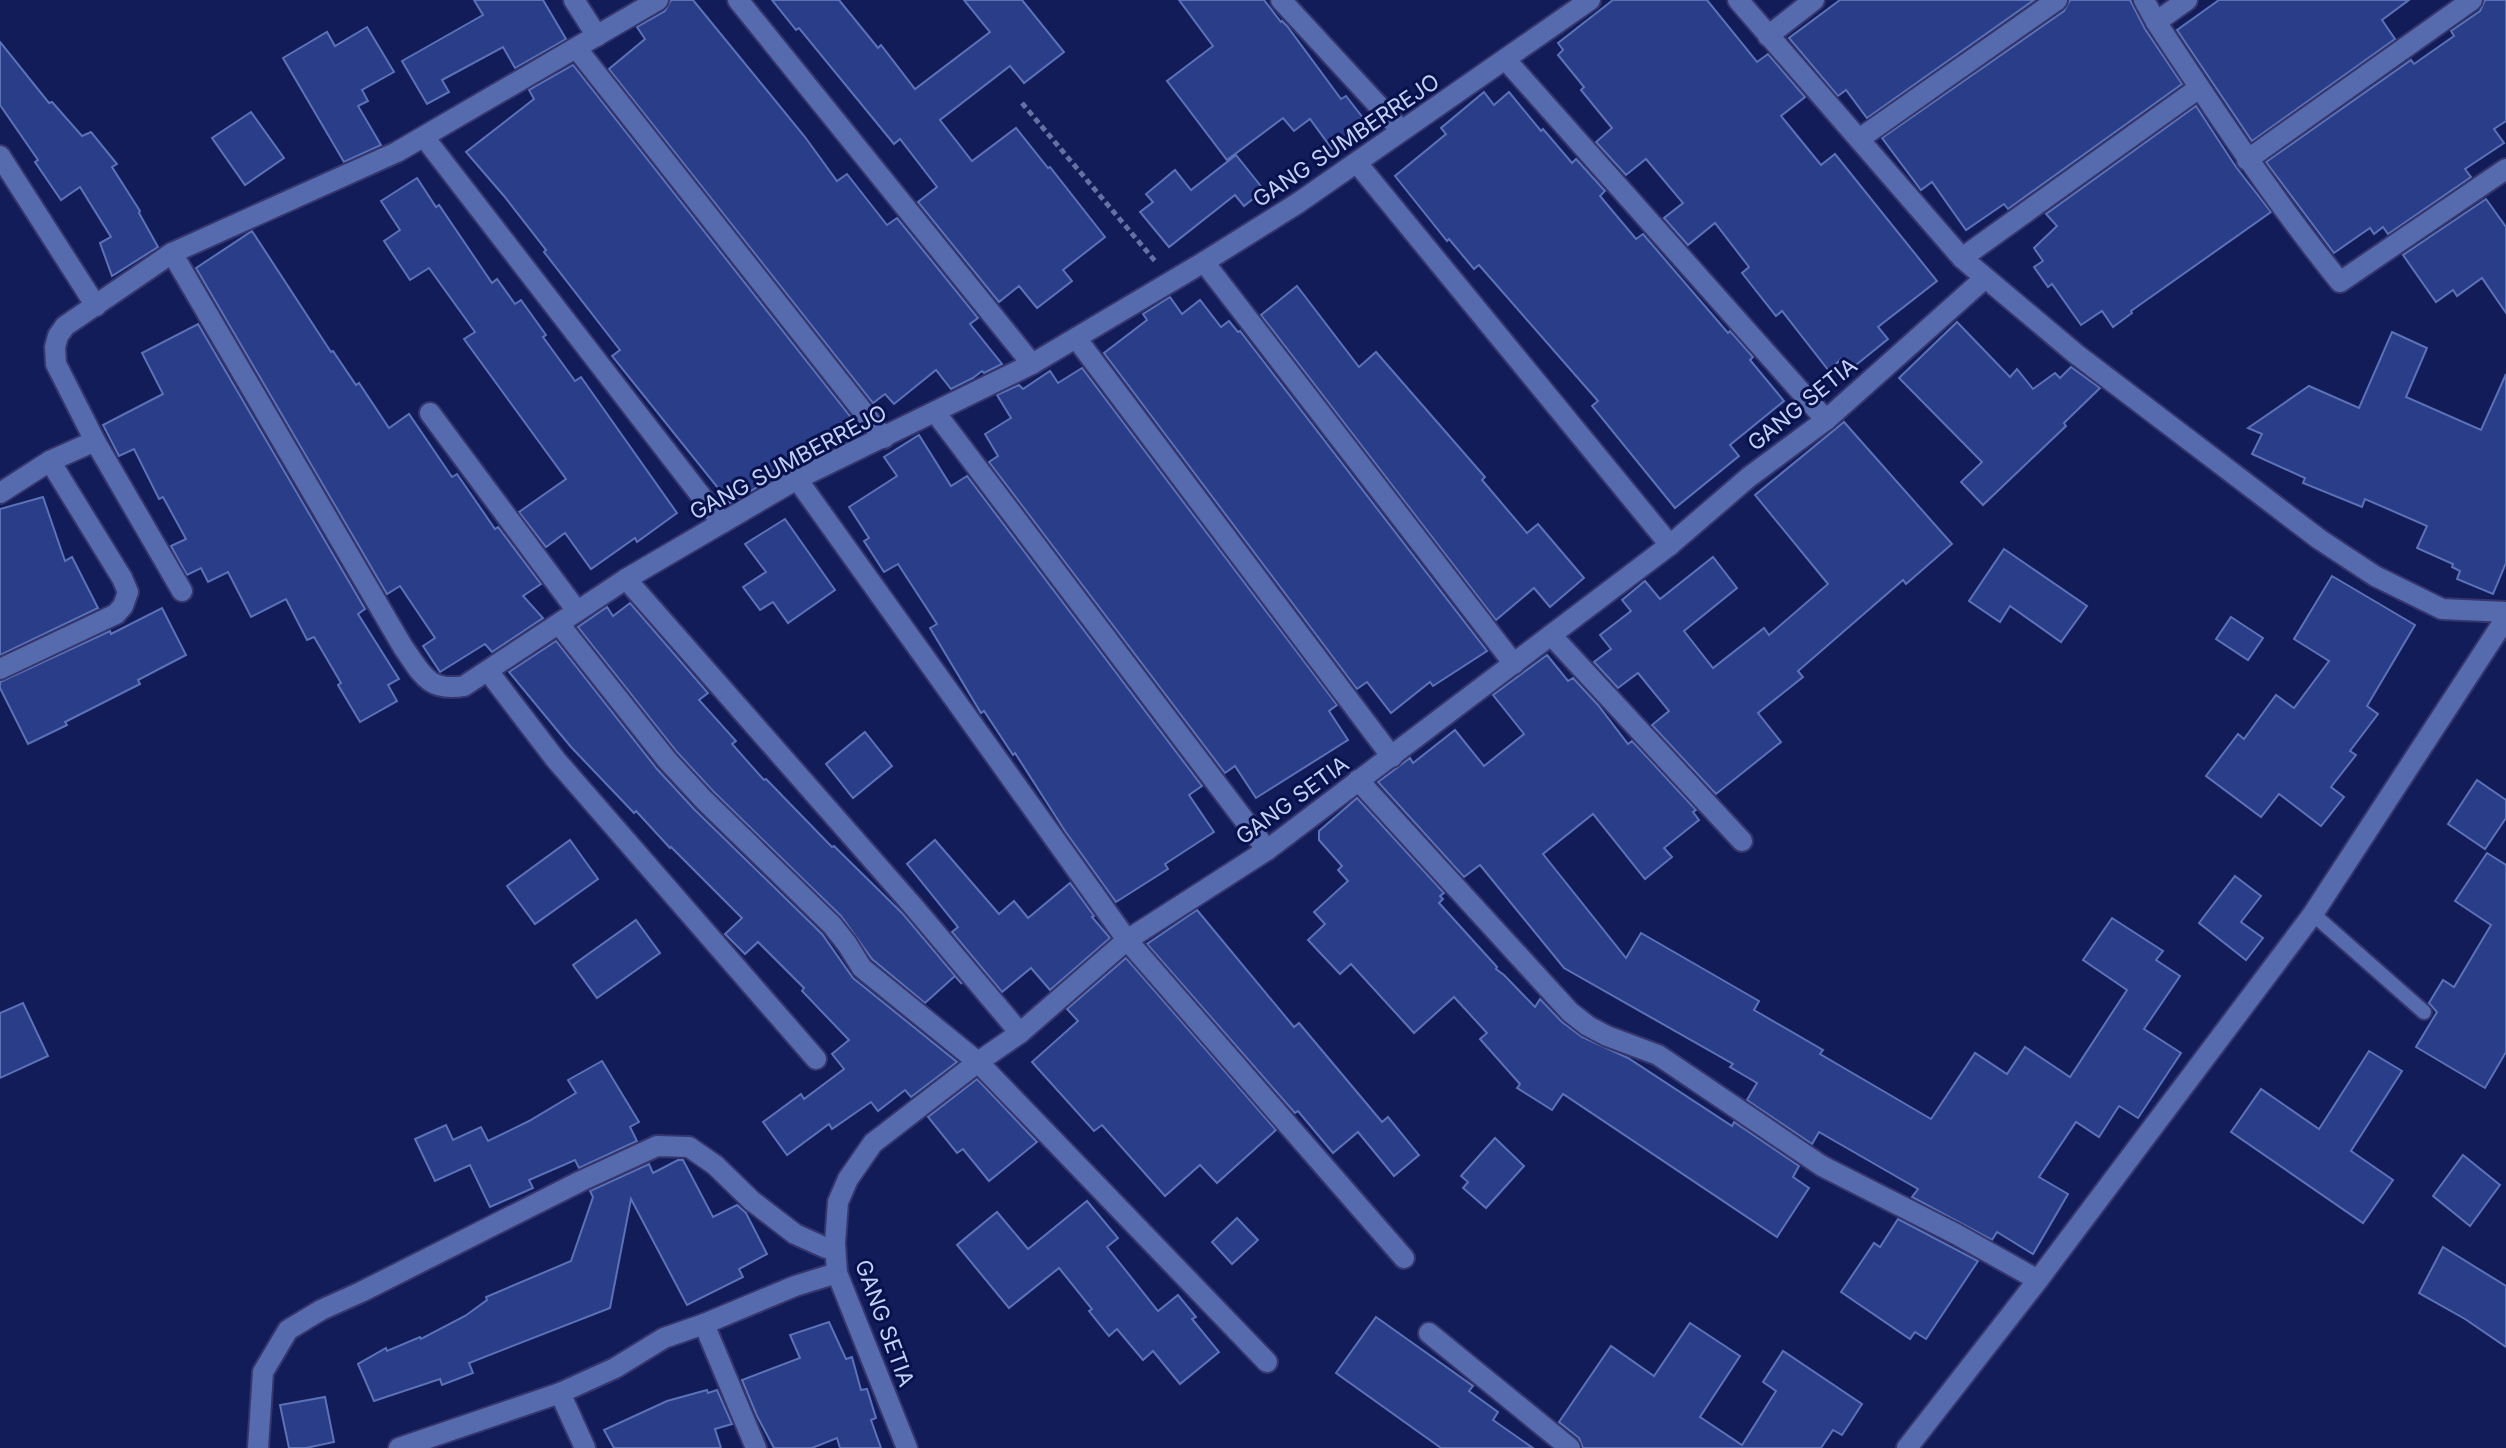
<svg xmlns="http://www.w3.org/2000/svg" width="2506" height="1448" viewBox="0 0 2506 1448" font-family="Inter,sans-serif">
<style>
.building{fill:#2a3d89;stroke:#5c72b6;stroke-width:2}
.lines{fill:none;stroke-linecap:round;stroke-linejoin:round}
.lane-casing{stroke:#36366d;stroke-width:18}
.street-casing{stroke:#36366d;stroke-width:24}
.path{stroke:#6471a3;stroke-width:5;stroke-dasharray:6 4;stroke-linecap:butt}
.lane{stroke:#556bae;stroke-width:14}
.street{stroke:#556bae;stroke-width:20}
.labels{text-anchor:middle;stroke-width:6;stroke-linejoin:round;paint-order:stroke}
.street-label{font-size:22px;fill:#c3d1f7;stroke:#09114d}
</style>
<rect width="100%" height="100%" fill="#111c59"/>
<g class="building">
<path d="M 474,0 L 543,0 L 566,39 L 515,68 L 503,47 L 442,80 L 449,92 L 427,104 L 402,61 L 483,15 Z"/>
<path d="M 671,0 L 693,0 L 805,137 L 837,181 L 847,174 L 887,225 L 897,218 L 978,318 L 970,324 L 1002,364 L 984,373 L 982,371 L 973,378 L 951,389 L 936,370 L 894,404 L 885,394 L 873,403 L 609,69 L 645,39 L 637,27 L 665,11 Z"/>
<path d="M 772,0 L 839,0 L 878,48 L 881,45 L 915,89 L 990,32 L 964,0 L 1022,0 L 1064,52 L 1024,83 L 1010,66 L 940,120 L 972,161 L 1016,128 L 1048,168 L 1050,167 L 1105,237 L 1063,270 L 1072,281 L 1037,308 L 1019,286 L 999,302 L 918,202 L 937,187 L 900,139 L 894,144 L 799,28 L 796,30 Z"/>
<path d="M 1179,0 L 1264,0 L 1281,22 L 1282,21 L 1287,26 L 1341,99 L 1346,96 L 1367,123 L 1332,149 L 1310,119 L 1294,131 L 1283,118 L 1227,160 L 1167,81 L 1213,46 Z"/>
<path d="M 1613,0 L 1707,0 L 1757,62 L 1768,54 L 1805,97 L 1781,116 L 1821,165 L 1835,154 L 1937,281 L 1878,327 L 1888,339 L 1851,369 L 1841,359 L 1829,371 L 1782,311 L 1776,316 L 1742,273 L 1749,267 L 1715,223 L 1688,245 L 1664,218 L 1683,203 L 1646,159 L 1626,175 L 1596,142 L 1612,128 L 1581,90 L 1584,87 L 1558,55 L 1563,50 L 1558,43 Z"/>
<path d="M 1840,0 L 2034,0 L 1867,118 L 1846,90 L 1838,96 L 1789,38 Z"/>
<path d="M 2070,0 L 2130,0 L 2145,29 L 2182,84 L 2008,209 L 2004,204 L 1966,230 L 1932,182 L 1921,190 L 1882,138 L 2064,11 Z"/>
<path d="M 2219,0 L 2409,0 L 2382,20 L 2395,39 L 2252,141 L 2177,30 Z"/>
<path d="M 2485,0 L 2506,0 L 2506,121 L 2494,129 L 2504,143 L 2465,169 L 2471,177 L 2388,234 L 2383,227 L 2374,234 L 2370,228 L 2334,253 L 2266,162 L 2411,60 L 2414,64 L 2454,36 L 2451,31 L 2480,11 Z"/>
<path d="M 367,27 L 394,72 L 362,90 L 368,101 L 358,106 L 381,145 L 344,162 L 283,58 L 327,32 L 335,46 Z"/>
<path d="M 0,42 L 49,103 L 52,102 L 82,136 L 91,132 L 117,164 L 112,167 L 140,211 L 139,213 L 158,247 L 112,276 L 100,243 L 111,237 L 80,187 L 61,200 L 35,162 L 38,160 L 0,105 Z"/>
<path d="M 573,65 L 853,420 L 802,462 L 795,454 L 759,482 L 761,485 L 730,503 L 612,356 L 620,350 L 544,252 L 546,250 L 504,196 L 466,152 L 534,99 L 529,90 Z"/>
<path d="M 1484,92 L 1494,105 L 1509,92 L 1541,131 L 1543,129 L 1572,163 L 1576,159 L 1605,191 L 1600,196 L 1636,239 L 1643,234 L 1728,333 L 1730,331 L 1753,357 L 1750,360 L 1784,401 L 1730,445 L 1739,456 L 1675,508 L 1592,406 L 1598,401 L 1479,265 L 1474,269 L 1449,239 L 1447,241 L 1395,176 L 1446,134 L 1441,128 Z"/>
<path d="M 2196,106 L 2236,167 L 2271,212 L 2131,311 L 2132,313 L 2113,327 L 2102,311 L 2081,325 L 2052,284 L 2048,287 L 2034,267 L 2043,261 L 2034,248 L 2057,226 L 2046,214 Z"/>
<path d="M 251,112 L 284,158 L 245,185 L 212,138 Z"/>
<path d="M 1236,155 L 1264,190 L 1244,206 L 1235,195 L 1169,247 L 1140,212 L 1153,202 L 1146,194 L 1175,170 L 1191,190 Z"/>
<path d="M 417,178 L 436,207 L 439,205 L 492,283 L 497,279 L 515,304 L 521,300 L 546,335 L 543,337 L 575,381 L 581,377 L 677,513 L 637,542 L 635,538 L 591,569 L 565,533 L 546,547 L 519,512 L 566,479 L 464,339 L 475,332 L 429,268 L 410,280 L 384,241 L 400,230 L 381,201 Z"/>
<path d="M 2486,199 L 2506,227 L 2506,313 L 2482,278 L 2457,296 L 2453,290 L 2436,302 L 2403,255 Z"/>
<path d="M 252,231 L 331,352 L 333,351 L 356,385 L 359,383 L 389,428 L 409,414 L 452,477 L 457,474 L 495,529 L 498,527 L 541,584 L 523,596 L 543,618 L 492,652 L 485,644 L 440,672 L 423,646 L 435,638 L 400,586 L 387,594 L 196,268 Z"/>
<path d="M 1297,286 L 1359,367 L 1376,352 L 1485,477 L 1482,480 L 1527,533 L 1538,524 L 1584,578 L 1550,607 L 1534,588 L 1496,620 L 1261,315 Z"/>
<path d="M 1170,297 L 1182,314 L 1200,300 L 1221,327 L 1229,321 L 1238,332 L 1240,331 L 1487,651 L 1433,686 L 1430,682 L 1391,713 L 1367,682 L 1357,689 L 1104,353 L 1147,320 L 1143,314 Z"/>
<path d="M 1957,322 L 2010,377 L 2017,369 L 2033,389 L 2055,373 L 2060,378 L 2071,367 L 2100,388 L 2064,423 L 2066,426 L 1983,505 L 1961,482 L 1982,462 L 1899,378 Z"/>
<path d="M 198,324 L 365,609 L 358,614 L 399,679 L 388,685 L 397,701 L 360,722 L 338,685 L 341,683 L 314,637 L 307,640 L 286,599 L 251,617 L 228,572 L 208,582 L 201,568 L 187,575 L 171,546 L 186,539 L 163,497 L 159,499 L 134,449 L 119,456 L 103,425 L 163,394 L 142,353 Z"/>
<path d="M 2392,332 L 2427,348 L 2406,397 L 2481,430 L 2506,374 L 2506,563 L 2493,594 L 2457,579 L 2460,571 L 2452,567 L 2453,564 L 2417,548 L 2427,526 L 2365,499 L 2362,507 L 2303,483 L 2305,478 L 2252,454 L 2262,434 L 2248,428 L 2309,386 L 2359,408 Z"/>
<path d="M 1082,368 L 1337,705 L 1329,711 L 1348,740 L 1256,798 L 1235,766 L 1225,773 L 989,462 L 998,456 L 985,434 L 1011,418 L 997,395 L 1019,385 L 1023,389 L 1050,371 L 1058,383 Z"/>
<path d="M 1844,422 L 1952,544 L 1906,584 L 1903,580 L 1798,671 L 1803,677 L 1758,713 L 1781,742 L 1716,794 L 1652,725 L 1669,711 L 1638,673 L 1618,688 L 1594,662 L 1611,649 L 1600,635 L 1631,611 L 1622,600 L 1645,581 L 1660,599 L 1713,557 L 1737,588 L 1684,631 L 1713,668 L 1764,628 L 1769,635 L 1828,584 L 1755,495 Z"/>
<path d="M 919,435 L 951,486 L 967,476 L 1202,786 L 1189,795 L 1214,832 L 1165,864 L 1168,869 L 1116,902 L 1065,831 L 1015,753 L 1013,755 L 984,711 L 981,713 L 930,628 L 937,624 L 898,564 L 884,572 L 864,541 L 869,538 L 849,507 L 897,476 L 884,457 Z"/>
<path d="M 43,497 L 65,561 L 72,557 L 98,608 L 0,655 L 0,509 Z"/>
<path d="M 785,519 L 835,590 L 788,623 L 773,602 L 760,610 L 743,587 L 766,572 L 745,544 Z"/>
<path d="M 2004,549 L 2087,606 L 2061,642 L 2010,606 L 2000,622 L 1969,601 Z"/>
<path d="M 2332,576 L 2415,625 L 2367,706 L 2378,714 L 2350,751 L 2356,755 L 2331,787 L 2344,797 L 2321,826 L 2279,794 L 2261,817 L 2206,776 L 2238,734 L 2244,739 L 2276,695 L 2294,708 L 2329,661 L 2294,639 Z"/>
<path d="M 630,603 L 708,693 L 699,700 L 736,741 L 732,744 L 764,780 L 766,779 L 832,847 L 834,846 L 903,914 L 962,984 L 955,976 L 925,1003 L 872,959 L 841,916 L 713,791 L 677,752 L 578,627 L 607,607 L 613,616 Z"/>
<path d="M 162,608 L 186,655 L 138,680 L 140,684 L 65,722 L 67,725 L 28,744 L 0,688 L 0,682 L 110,631 L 111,634 Z"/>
<path d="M 2231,617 L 2263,638 L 2248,660 L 2216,639 Z"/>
<path d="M 556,641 L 657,769 L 694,809 L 822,934 L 853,978 L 957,1062 L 911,1097 L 905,1090 L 878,1111 L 871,1102 L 832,1129 L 829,1124 L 787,1155 L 763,1122 L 801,1094 L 804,1099 L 844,1069 L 832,1054 L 849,1040 L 802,991 L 804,988 L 758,942 L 745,954 L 725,934 L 742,918 L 671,847 L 670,848 L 636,811 L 634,813 L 571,747 L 509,672 Z"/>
<path d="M 1547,655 L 1568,681 L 1573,678 L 1598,705 L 1628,744 L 1632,741 L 1696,810 L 1693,812 L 1699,820 L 1664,848 L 1672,857 L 1645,879 L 1593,814 L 1543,854 L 1626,958 L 1641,933 L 1759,1001 L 1754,1010 L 1823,1050 L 1820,1054 L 1931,1119 L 1975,1053 L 2007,1074 L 2025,1047 L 2070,1077 L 2127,990 L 2083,960 L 2112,918 L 2163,951 L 2156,960 L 2180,976 L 2144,1029 L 2181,1053 L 2138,1118 L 2119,1106 L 2099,1137 L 2076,1122 L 2039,1177 L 2068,1194 L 2033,1254 L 1997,1232 L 1992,1240 L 1912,1197 L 1918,1189 L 1819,1132 L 1812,1144 L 1747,1100 L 1757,1083 L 1730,1067 L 1733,1064 L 1564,968 L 1480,865 L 1464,877 L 1378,782 L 1410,758 L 1413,763 L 1455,730 L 1484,766 L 1524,734 L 1493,695 Z"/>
<path d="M 865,732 L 892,766 L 853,798 L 826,764 Z"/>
<path d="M 2477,780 L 2506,800 L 2506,818 L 2485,849 L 2448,824 Z"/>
<path d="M 1357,798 L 1444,893 L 1440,896 L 1443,899 L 1439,903 L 1497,967 L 1496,969 L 1504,975 L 1535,1007 L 1540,999 L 1562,1022 L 1582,1037 L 1628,1058 L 1732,1126 L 1734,1122 L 1799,1166 L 1793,1177 L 1809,1188 L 1777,1237 L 1563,1094 L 1552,1110 L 1517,1088 L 1520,1084 L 1480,1039 L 1487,1033 L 1454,997 L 1414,1033 L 1351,964 L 1340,974 L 1308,940 L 1325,924 L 1314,912 L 1348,881 L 1338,870 L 1342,866 L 1319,840 L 1319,831 Z"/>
<path d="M 570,840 L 598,879 L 535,924 L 507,886 Z"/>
<path d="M 935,840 L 999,914 L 1014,901 L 1028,918 L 1070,883 L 1094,916 L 1092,917 L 1110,938 L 1050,990 L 1031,968 L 1002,992 L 952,932 L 958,927 L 907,864 Z"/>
<path d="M 2487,853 L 2506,865 L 2506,1052 L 2485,1088 L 2416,1047 L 2437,1012 L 2429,1003 L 2443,980 L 2454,987 L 2491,925 L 2455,901 Z"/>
<path d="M 2235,876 L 2261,896 L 2241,922 L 2263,938 L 2246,960 L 2199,923 Z"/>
<path d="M 1197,910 L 1294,1027 L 1299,1023 L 1382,1122 L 1388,1117 L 1419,1155 L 1394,1176 L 1358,1132 L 1333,1153 L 1298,1111 L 1295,1113 L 1147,944 Z"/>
<path d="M 636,920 L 660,953 L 597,998 L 573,965 Z"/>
<path d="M 1126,958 L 1276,1130 L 1217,1183 L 1200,1165 L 1165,1196 L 1102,1125 L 1094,1131 L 1032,1062 L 1078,1021 L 1067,1009 Z"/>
<path d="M 23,1003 L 48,1056 L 0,1078 L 0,1013 Z"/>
<path d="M 2369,1051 L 2402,1071 L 2351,1151 L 2393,1180 L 2363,1223 L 2231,1132 L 2261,1089 L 2319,1129 Z"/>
<path d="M 602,1061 L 639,1122 L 630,1127 L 637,1141 L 579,1168 L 575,1160 L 529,1180 L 533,1188 L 490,1207 L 470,1165 L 435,1181 L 415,1139 L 446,1125 L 453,1140 L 481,1127 L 488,1141 L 529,1121 L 576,1093 L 568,1080 Z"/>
<path d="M 977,1079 L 1037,1142 L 989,1181 L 963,1149 L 957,1153 L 928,1117 Z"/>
<path d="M 1495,1138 L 1524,1166 L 1486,1208 L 1463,1188 L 1468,1182 L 1461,1176 Z"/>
<path d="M 2463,1155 L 2500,1185 L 2470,1226 L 2433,1196 Z"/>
<path d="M 678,1160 L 683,1160 L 713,1217 L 737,1205 L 746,1213 L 767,1254 L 739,1269 L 743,1277 L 687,1305 L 631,1199 L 610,1308 L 469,1363 L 473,1373 L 442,1385 L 440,1379 L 374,1401 L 358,1364 L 386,1348 L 387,1351 L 420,1337 L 421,1339 L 465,1316 L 487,1300 L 486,1297 L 571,1261 L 593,1197 L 590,1191 L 649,1164 L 653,1173 Z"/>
<path d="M 1087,1201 L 1118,1238 L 1107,1247 L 1158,1311 L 1178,1295 L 1196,1317 L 1192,1319 L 1219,1352 L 1180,1384 L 1153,1351 L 1143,1360 L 1117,1329 L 1109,1336 L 1089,1311 L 1092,1309 L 1059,1268 L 1009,1308 L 957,1245 L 997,1212 L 1028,1249 Z"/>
<path d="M 1237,1218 L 1258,1240 L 1232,1264 L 1212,1242 Z"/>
<path d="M 1898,1219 L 1978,1261 L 1926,1339 L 1915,1332 L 1910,1339 L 1841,1292 L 1874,1243 L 1880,1247 Z"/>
<path d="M 2443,1247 L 2506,1286 L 2506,1347 L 2465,1319 L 2419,1293 Z"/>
<path d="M 1376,1317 L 1473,1386 L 1469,1391 L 1498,1412 L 1493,1420 L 1533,1448 L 1441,1448 L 1336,1373 Z"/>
<path d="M 829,1322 L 846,1359 L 852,1357 L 861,1390 L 867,1389 L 876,1418 L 871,1420 L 881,1448 L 840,1448 L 837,1438 L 812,1448 L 774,1448 L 757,1416 L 742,1380 L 800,1358 L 790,1335 Z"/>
<path d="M 1690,1323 L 1740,1356 L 1700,1417 L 1742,1445 L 1776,1391 L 1763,1382 L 1783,1351 L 1862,1404 L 1842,1435 L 1833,1430 L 1821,1448 L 1583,1448 L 1579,1438 L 1559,1422 L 1611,1346 L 1654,1376 Z"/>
<path d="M 707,1390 L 708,1393 L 717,1390 L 732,1424 L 715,1429 L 721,1448 L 614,1448 L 604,1430 L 667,1401 Z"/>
<path d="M 325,1397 L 334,1442 L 306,1448 L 289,1448 L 280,1405 Z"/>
</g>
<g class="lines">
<g class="lane-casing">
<path id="lane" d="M 2313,914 L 2424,1012"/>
</g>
<g class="street-casing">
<g id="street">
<path d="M 574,0 L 597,36"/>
<path d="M 738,0 L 1032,364"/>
<path d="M 1281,0 L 1401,130"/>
<path d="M 1738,0 L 1962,258 L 2076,354 L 2319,539 L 2375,576 L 2442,609 L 2506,612"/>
<path d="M 2144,0 L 2156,22 C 2215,111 2273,199 2340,282 L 2506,169"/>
<path d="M 2156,22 L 2187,0"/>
<path d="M 1768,36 L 1814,0"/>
<path d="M 577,49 L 884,438"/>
<path d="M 1506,60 L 1826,420"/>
<path d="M 424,137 L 722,523"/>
<path d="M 1859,139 L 2057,0"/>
<path d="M 0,156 L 96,306"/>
<path d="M 2247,160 L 2472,0"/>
<path d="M 1357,163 L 1670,545"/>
<path d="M 172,253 L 403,647 C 422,674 428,692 464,686 L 626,579 L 797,479 L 1032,364 L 1204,262 L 1298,203 L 1590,0"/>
<path d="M 1962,258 L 2199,88"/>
<path d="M 1204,262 L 1514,664"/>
<path d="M 1076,338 L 1392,757"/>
<path d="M 935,412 L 1267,850"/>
<path d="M 430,413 L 577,611"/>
<path d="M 797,479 L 1127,940 L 1404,1258"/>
<path d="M 0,493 L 50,461 L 95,441"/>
<path d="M 626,579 L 913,906 L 1020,1033"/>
<path d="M 182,591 L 95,441 L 56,364 L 55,347 L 58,336 L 65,326 L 172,253 L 397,152 L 658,0"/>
<path d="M 559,624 L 667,760 L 704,800 L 832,925 L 847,944 L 862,968 L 978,1062 L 1267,1362"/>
<path d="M 1551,635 L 1742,841"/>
<path d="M 0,669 L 116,614 L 123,606 L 128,592 L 122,578 L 50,461"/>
<path d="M 488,671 L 556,760 L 816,1059"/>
<path d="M 1358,780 L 1570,1012 L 1588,1026 L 1607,1036 L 1658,1055 L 1822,1166 L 1956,1234 L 2038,1280"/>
<path d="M 704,1324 L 756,1448"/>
<path d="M 1429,1333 L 1570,1448"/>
<path d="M 560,1393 L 585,1448"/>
<path d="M 258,1448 L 263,1372 L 288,1330 L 321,1310 L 361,1292 L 581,1181 L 657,1146 L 689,1147 L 715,1165 L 752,1201 L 795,1234 L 826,1248 L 835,1243"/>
<path d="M 399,1448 L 560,1393 L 615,1368 L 664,1338 L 704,1324 L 795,1286 L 837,1273"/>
<path d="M 907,1448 L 837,1273 L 835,1243 L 838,1202 L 848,1179 L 873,1143 L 978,1062 L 1020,1033 L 1127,940 L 1267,850 L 1670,545 L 1749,477 L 1826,420 L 1985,278"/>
<path d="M 1907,1448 L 2038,1280 L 2313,914 L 2506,618"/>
</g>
</g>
<path class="path" d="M 1022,103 L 1155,261"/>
<use href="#lane" class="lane"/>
<use href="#street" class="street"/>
</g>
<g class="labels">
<g class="street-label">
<text transform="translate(1346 140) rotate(-34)" y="8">GANG SUMBERREJO</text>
<text transform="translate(1802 404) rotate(-39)" y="8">GANG SETIA</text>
<text transform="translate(788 462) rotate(-28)" y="8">GANG SUMBERREJO</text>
<text transform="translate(1292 800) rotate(-36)" y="8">GANG SETIA</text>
<text transform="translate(885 1323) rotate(70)" y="8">GANG SETIA</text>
</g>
</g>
</svg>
